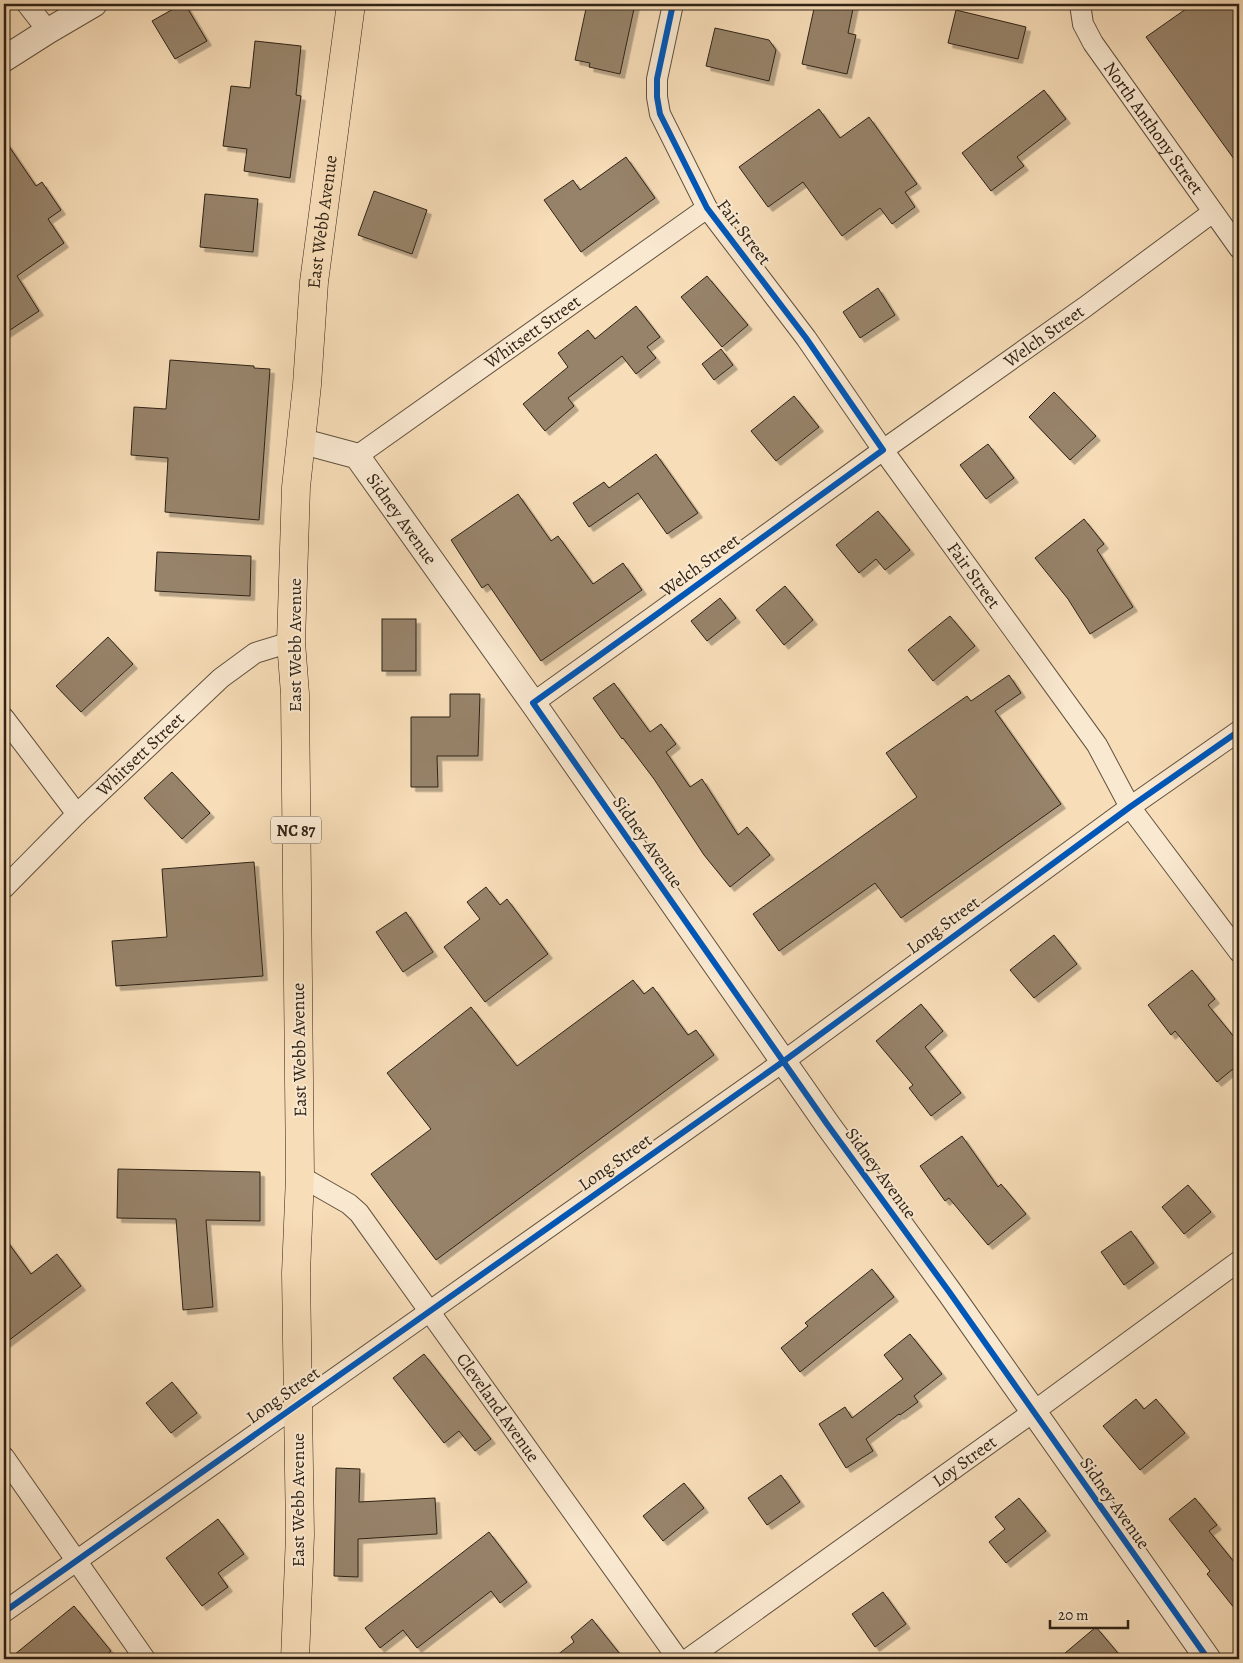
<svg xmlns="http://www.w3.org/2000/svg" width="1243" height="1663" viewBox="0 0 1243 1663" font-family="Alegreya,serif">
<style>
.building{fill:#97836a;stroke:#2f2215;filter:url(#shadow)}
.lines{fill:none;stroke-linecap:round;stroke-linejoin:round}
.minor-casing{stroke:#61513e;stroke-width:22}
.tertiary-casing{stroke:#61513e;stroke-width:27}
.trunk-casing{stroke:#2f2215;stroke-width:29}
.minor{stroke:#fae9d1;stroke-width:20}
.tertiary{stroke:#fae9d1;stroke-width:25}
.trunk{stroke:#f7ddb8;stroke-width:28}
.cycleway-casing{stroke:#fae9d1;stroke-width:9}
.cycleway{stroke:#0057b8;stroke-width:6}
.labels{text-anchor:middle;stroke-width:4;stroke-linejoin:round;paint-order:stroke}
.shield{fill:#fae9d1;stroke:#6c5e4d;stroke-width:1}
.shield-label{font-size:16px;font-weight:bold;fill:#2f2215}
.street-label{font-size:18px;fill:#2f2215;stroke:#fae9d1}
</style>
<defs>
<filter id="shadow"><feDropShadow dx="4.5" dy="4.5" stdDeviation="0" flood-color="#0004"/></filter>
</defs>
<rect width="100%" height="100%" fill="#f7ddb8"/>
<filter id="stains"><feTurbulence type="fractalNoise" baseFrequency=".004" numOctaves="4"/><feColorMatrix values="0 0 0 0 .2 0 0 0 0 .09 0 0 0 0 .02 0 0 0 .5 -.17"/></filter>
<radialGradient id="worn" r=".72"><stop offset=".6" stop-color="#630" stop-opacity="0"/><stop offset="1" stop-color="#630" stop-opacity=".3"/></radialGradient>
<g class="building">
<path d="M 182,4 L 185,4 L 207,41 L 175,59 L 152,21 Z"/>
<path d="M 587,4 L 635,4 L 620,74 L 589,67 L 590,63 L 575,60 Z"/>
<path d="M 815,4 L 854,4 L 848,33 L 856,35 L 847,74 L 802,64 Z"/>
<path d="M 1193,4 L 1239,4 L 1239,166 L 1146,37 Z"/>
<path d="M 956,10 L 1026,27 L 1018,59 L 948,43 Z"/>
<path d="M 715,28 L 769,40 L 776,50 L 769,81 L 706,66 Z"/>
<path d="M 255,41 L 301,46 L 296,95 L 301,96 L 290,178 L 244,171 L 247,149 L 223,146 L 231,86 L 250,88 Z"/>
<path d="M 1044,90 L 1066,119 L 1017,157 L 1024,166 L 991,191 L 962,153 Z"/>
<path d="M 819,109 L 840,138 L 869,117 L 917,184 L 905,192 L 915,207 L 892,224 L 880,208 L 842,236 L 803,182 L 768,207 L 739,167 Z"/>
<path d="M 4,139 L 36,186 L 42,182 L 61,210 L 48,219 L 64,243 L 17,276 L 39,311 L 4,334 Z"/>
<path d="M 626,157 L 655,198 L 581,252 L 544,200 L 573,180 L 580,190 Z"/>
<path d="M 374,191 L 427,210 L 412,254 L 358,235 Z"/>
<path d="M 205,194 L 258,199 L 253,252 L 200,247 Z"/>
<path d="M 707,276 L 748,325 L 722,347 L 681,297 Z"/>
<path d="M 878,288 L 895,315 L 860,338 L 843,312 Z"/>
<path d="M 636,306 L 660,337 L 647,347 L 656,358 L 636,374 L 622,356 L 568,398 L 574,406 L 545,431 L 523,404 L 568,367 L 558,353 L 588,330 L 595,339 Z"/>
<path d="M 721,349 L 733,365 L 714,380 L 702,364 Z"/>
<path d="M 170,360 L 254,366 L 254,368 L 270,369 L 259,520 L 165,512 L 168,458 L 131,455 L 134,407 L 166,409 Z"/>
<path d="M 1054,392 L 1096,436 L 1070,460 L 1029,417 Z"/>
<path d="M 794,396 L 819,427 L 776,461 L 751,431 Z"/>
<path d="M 988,444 L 1014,478 L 986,499 L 960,465 Z"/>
<path d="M 656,454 L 698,513 L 667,534 L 638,493 L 589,527 L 573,503 L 604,482 L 609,488 Z"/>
<path d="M 518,494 L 551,541 L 558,536 L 593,584 L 623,563 L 642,590 L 541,661 L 488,584 L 482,588 L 451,540 Z"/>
<path d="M 878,511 L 910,550 L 885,570 L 876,559 L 859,573 L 836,545 Z"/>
<path d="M 1084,519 L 1104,544 L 1097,550 L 1133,607 L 1090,634 L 1068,599 L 1035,558 Z"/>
<path d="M 157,552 L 251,556 L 250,596 L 155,591 Z"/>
<path d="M 785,586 L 813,620 L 784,645 L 756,610 Z"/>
<path d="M 720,598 L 736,618 L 707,641 L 691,621 Z"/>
<path d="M 950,616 L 975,646 L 933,681 L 908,650 Z"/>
<rect x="382" y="619" width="34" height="52"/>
<path d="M 108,637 L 133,664 L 81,712 L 56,686 Z"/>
<path d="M 1009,675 L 1021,693 L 995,711 L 1061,804 L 901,918 L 875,883 L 779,951 L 753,914 L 917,797 L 886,753 L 967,696 L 971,701 Z"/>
<path d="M 614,683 L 650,732 L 661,724 L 676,744 L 666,752 L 690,787 L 702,779 L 738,835 L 747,827 L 770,855 L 730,887 L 704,855 L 654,779 L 623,738 L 622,739 L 593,698 Z"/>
<path d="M 450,694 L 480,694 L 478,756 L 437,756 L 438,787 L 411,787 L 411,717 L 450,717 Z"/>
<path d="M 172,772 L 210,813 L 182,839 L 144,798 Z"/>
<path d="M 254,862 L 263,976 L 116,986 L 112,941 L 167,937 L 162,869 Z"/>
<path d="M 486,887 L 500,905 L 507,899 L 548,954 L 485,1002 L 444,947 L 480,919 L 467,902 Z"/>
<path d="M 406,912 L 433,952 L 403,972 L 376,932 Z"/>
<path d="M 1054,935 L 1077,964 L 1034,998 L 1010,970 Z"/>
<path d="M 1192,970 L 1215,999 L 1208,1005 L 1239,1043 L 1239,1064 L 1217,1082 L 1175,1031 L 1171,1035 L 1148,1005 Z"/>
<path d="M 633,980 L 644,994 L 653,987 L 688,1035 L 696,1030 L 714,1055 L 436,1260 L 371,1174 L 431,1129 L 387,1073 L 471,1007 L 517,1066 Z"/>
<path d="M 921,1004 L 943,1031 L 925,1047 L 961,1093 L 931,1116 L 909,1088 L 913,1085 L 876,1041 Z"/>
<path d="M 962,1136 L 998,1187 L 1001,1184 L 1026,1214 L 988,1245 L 949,1198 L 945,1201 L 920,1166 Z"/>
<path d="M 118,1169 L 260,1172 L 260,1221 L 206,1220 L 213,1307 L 183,1310 L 176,1219 L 117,1218 Z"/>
<path d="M 1188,1185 L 1211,1212 L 1184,1234 L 1162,1207 Z"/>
<path d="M 1131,1231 L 1154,1263 L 1124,1285 L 1101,1252 Z"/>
<path d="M 4,1237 L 31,1274 L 57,1254 L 81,1286 L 4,1344 Z"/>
<path d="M 872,1269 L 894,1297 L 800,1372 L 781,1348 L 808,1326 L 805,1323 Z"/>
<path d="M 910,1334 L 942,1374 L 914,1396 L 918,1402 L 900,1415 L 899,1414 L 866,1439 L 873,1451 L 846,1468 L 819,1424 L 845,1407 L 852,1418 L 903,1379 L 884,1355 Z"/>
<path d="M 424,1354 L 491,1439 L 475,1451 L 459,1431 L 444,1443 L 393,1378 Z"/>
<path d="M 172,1382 L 197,1413 L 171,1433 L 146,1403 Z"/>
<path d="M 1136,1399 L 1144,1409 L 1156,1399 L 1185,1433 L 1140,1470 L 1103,1426 Z"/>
<path d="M 336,1468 L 360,1469 L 359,1502 L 435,1498 L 437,1534 L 358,1539 L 358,1577 L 334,1576 Z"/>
<path d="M 781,1475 L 800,1502 L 767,1525 L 748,1498 Z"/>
<path d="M 684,1483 L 704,1508 L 663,1541 L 643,1516 Z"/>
<path d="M 1019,1498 L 1046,1531 L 1006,1563 L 989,1542 L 1005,1529 L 995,1517 Z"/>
<path d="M 1195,1498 L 1217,1525 L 1209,1531 L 1239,1568 L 1239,1614 L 1207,1574 L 1210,1571 L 1169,1519 Z"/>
<path d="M 218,1519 L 244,1554 L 218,1573 L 228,1587 L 202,1606 L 166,1558 Z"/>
<path d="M 489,1532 L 527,1582 L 500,1603 L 491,1591 L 417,1648 L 403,1630 L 380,1648 L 365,1628 Z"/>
<path d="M 883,1592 L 906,1624 L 875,1647 L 852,1614 Z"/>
<path d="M 74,1606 L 111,1651 L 101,1659 L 9,1659 Z"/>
<path d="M 592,1619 L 624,1659 L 552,1659 L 574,1642 L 571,1637 Z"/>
<path d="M 1096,1627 L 1123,1659 L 1058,1659 Z"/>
</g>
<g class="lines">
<g class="minor-casing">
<g id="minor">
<path d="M 27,4 L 48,31"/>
<path id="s1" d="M 673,4 L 657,79 L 657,97 L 660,114 L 707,208 L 806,338 L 883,450 L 1097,745 L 1130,807 L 1239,952"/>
<path id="s2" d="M 1080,4 L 1083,24 L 1093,43 L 1239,248"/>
<path id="s3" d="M 357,456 L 707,208"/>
<path id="s4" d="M 533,703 L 653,617 L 883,450 L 1085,307 L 1213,212"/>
<path d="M 4,718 L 77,814"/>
<path id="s5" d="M 4,888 L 77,814 L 221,678 L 255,653 L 291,642"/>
<path id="s6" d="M 300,1176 L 349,1204 L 359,1213 L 678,1659"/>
<path d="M 4,1457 L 145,1659"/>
<path d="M 4,1612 L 784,1061 L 1130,807 L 1239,731"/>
<path id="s7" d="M 688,1659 L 1033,1412 L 1239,1261"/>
</g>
</g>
<g class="tertiary-casing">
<g id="tertiary">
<path d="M 4,59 L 48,31 L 94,4"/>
<path id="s8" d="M 301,441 L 357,456 L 533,703 L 827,1124 L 950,1293 L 1208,1659"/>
</g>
</g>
<g class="trunk-casing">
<g id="trunk">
<path id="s9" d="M 295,1659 L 300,1535 L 296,1273 L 300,1176 L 295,694 L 291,642 L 296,487 L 307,385 L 314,282 L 351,4"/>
</g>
</g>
<use href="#minor" class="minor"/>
<use href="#tertiary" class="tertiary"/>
<use href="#trunk" class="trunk"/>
<g class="cycleway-casing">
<g id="cycleway">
<path d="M 673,4 L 657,79 L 657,97 L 660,114 L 707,208 L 806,338 L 883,450 L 653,617 L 533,703 L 827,1124 L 950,1293 L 1208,1659"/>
<path d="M 4,1612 L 784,1061 L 1130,807 L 1239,731"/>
</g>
</g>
<use href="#cycleway" class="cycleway"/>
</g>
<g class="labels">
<rect class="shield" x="271" y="816.5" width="50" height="27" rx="4"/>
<g class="shield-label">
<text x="296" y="836">NC 87</text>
</g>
<g class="street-label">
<text dy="6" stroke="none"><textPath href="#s2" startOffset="146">North Anthony Street</textPath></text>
<text dy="6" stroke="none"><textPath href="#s9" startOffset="1439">East Webb Avenue</textPath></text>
<text transform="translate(744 232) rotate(53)" y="6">Fair Street</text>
<text dy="6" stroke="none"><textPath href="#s3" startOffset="215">Whitsett Street</textPath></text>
<text dy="6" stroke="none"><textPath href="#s4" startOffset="629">Welch Street</textPath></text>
<text dy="6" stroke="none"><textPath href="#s8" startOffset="135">Sidney Avenue</textPath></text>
<text transform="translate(700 565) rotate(-36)" y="6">Welch Street</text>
<text dy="6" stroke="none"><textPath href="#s1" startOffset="671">Fair Street</textPath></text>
<text transform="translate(295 645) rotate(-90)" y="6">East Webb Avenue</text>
<text dy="6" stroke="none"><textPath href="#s5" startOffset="191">Whitsett Street</textPath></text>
<text transform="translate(648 842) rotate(55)" y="6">Sidney Avenue</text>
<text transform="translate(943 925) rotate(-36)" y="6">Long Street</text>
<text transform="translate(299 1050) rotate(-91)" y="6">East Webb Avenue</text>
<text transform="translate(615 1162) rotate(-35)" y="6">Long Street</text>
<text transform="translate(881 1173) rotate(54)" y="6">Sidney Avenue</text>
<text transform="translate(283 1395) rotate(-35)" y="6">Long Street</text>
<text dy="6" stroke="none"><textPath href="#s6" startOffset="309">Cleveland Avenue</textPath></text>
<text dy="6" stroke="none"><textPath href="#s7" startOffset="340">Loy Street</textPath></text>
<text transform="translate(298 1500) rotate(-90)" y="6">East Webb Avenue</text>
<text transform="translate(1115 1503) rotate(55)" y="6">Sidney Avenue</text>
</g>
</g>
<rect width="1243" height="1663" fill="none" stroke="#f7ddb8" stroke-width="20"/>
<rect x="5" y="5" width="1233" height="1653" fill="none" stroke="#2f2215" stroke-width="2.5"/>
<rect x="10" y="10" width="1223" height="1643" fill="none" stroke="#2f2215"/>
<path d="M1050 1620v8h78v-8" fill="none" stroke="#2f2215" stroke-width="2.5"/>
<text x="1058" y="1620" font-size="15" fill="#2f2215" stroke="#fae9d1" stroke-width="4" paint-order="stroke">20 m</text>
<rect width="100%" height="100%" filter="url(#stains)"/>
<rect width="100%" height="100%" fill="url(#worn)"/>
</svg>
